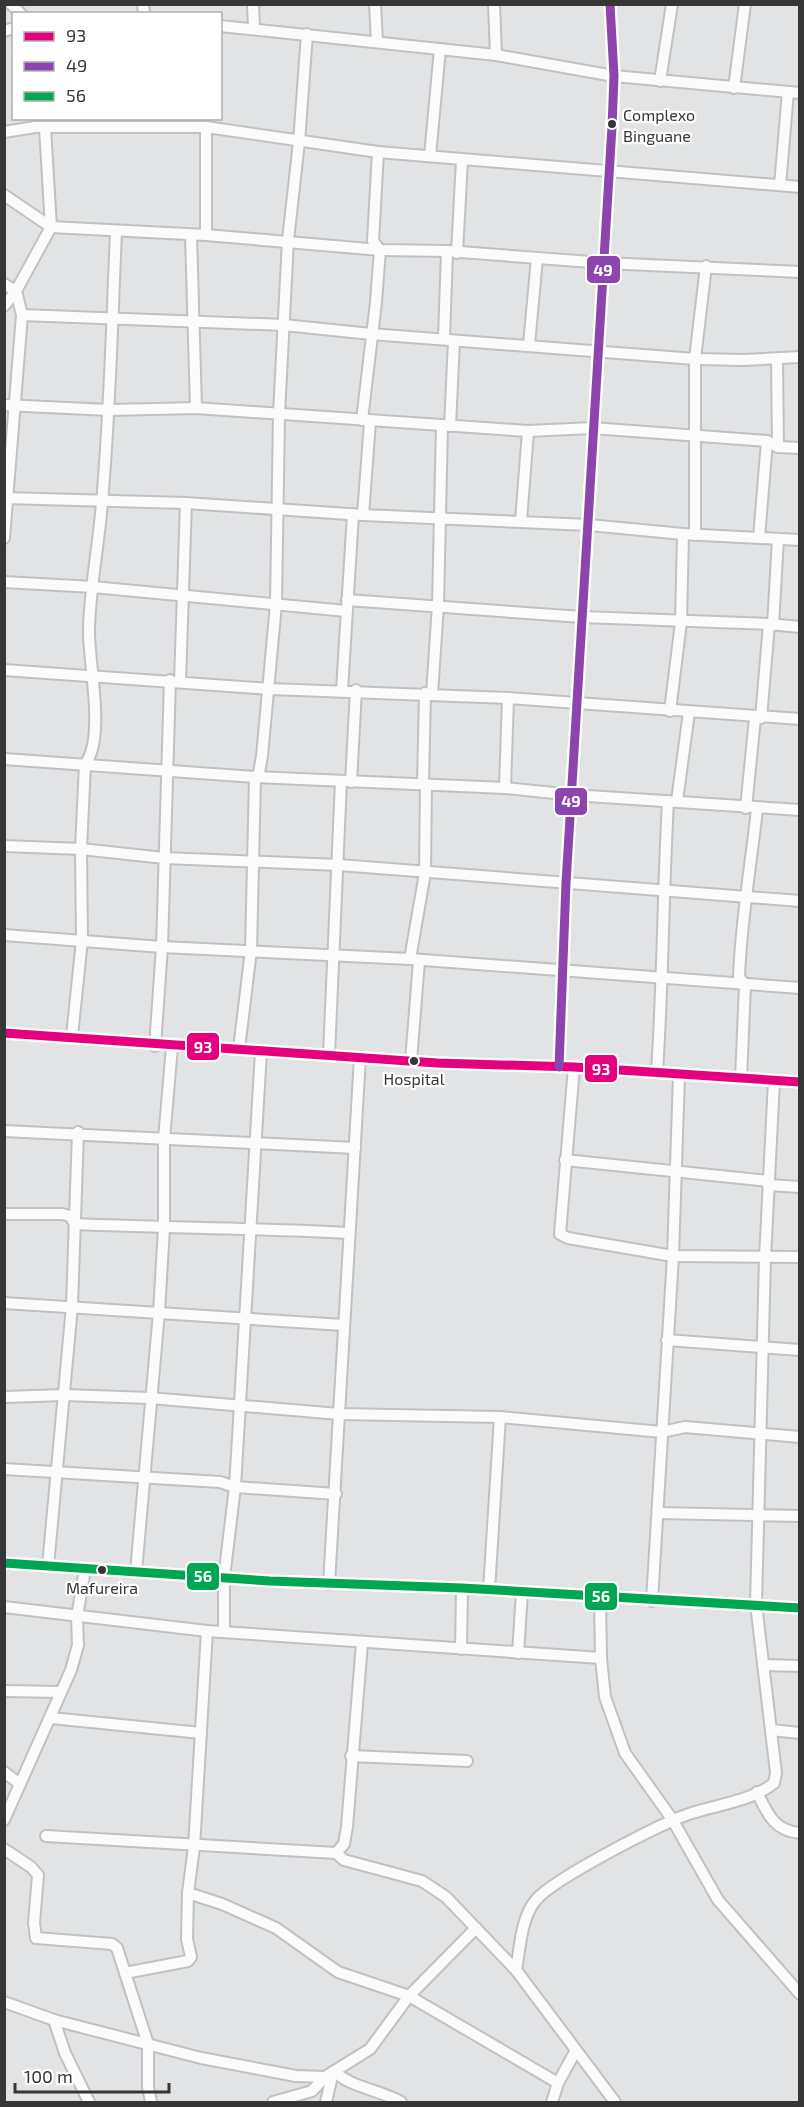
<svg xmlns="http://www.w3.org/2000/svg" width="804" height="2107" viewBox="0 0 804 2107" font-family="'Exo 2',sans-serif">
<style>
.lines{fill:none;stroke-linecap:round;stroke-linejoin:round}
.minor-casing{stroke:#c0c1c2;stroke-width:14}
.minor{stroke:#fbfbfb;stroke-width:10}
.bus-1-casing{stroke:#fff;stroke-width:14}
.bus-2-casing{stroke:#fff;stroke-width:14}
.bus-3-casing{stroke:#fff;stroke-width:14}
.bus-1{stroke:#e5007d;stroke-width:9}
.bus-2{stroke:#8e44ad;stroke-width:9}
.bus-3{stroke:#00a651;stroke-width:9}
.bus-dot{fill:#363637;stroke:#fff;stroke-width:2}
.labels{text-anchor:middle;stroke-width:4.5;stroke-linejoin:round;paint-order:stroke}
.bus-label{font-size:16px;fill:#363637;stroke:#fff}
.line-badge{stroke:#fff;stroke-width:2}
.badge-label{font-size:16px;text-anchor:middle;font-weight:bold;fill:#fff}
</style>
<rect width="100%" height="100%" fill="#e2e3e4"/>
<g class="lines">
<g class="minor-casing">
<g id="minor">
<path d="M 11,4 L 21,14"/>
<path d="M 143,4 L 144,14"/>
<path d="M 253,4 L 254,28"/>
<path d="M 375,4 L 377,42"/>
<path d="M 494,4 L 496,55"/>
<path d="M 220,26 L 496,55 L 614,76 L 800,93"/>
<path d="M 4,31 L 14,28"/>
<path d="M 660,81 L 672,4"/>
<path d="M 734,88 L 745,4"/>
<path d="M 4,132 L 35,127 L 206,127 L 378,152 L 800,187"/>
<path d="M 430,156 L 440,49"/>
<path d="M 780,185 L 788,92"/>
<path d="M 4,195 L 51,227 L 206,235 L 380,250 L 447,251 L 604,263 L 800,272"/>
<path d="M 191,235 L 196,408"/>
<path d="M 206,235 L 206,127"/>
<path d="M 457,253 L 462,160"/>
<path d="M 4,284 L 16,291 L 22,315 L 4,538"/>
<path d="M 4,306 L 16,291 L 51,227 L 45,128"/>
<path d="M 22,315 L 284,325 L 371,334 L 695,359 L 744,360 L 800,357"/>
<path d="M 444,339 L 447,251"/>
<path d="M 529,345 L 537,258"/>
<path d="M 777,359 L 778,447"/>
<path d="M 4,405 L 109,410 L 196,408 L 528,431 L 592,428 L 767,441 L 778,447 L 800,448"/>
<path d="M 362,420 L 376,302 L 380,250 L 373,241 L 378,152"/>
<path d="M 450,426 L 454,341"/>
<path d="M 4,498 L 186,503 L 363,515 L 589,525 L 683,534 L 800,540"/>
<path d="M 363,515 L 370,422"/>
<path d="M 521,521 L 528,431"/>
<path d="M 695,535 L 695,359 L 706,266"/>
<path d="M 759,538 L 767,441"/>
<path d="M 4,582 L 93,587 L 346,611"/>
<path d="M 347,600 L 582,617 L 769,624 L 800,627"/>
<path d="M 773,625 L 778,539"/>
<path d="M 4,670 L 270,689 L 508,698 L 800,719"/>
<path d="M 180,681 L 186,503"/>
<path d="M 342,690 L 353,514"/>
<path d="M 432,694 L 438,605 L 442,425"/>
<path d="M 670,711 L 681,622 L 683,534"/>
<path d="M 761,718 L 769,624"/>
<path d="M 4,759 L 255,777 L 505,788 L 573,795 L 800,810"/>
<path d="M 351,782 L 356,690"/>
<path d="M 423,784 L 425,693"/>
<path d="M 505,788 L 508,698"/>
<path d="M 677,801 L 689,712"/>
<path d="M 746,808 L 755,718"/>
<path d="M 4,846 L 81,849 L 164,858 L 339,865 L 800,901"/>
<path d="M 4,935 L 162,947 L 410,959 L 800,988"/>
<path d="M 410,959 L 425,873 L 426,784"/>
<path d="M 4,1033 L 437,1063 L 574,1067 L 800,1082"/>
<path d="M 72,1036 L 82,940 L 81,849 L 85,764 C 106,738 88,661 89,629 C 90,586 99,544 102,502 C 110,412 112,322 116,232"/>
<path d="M 155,1046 L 162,947 L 170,680"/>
<path d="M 239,1049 L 251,950 L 255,777 L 259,773 L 262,756 L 276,604 L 279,414 L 288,240 L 299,142 L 307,34"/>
<path d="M 329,1055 L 341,781"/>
<path d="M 411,1061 L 419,961"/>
<path d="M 559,1067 L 566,883 L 612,127 L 614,76 L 610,4"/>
<path d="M 574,1067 L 560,1234 L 568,1238 L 673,1256 L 800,1257"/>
<path d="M 657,1072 C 663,982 663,892 668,801"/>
<path d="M 741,1078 L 745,985 L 739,977 C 741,920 751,865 757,809"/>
<path d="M 4,1131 L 355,1148"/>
<path d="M 565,1160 L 768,1181"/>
<path d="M 768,1185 L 800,1187"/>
<path d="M 4,1214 L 62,1214 L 70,1216 L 75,1224 C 166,1228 257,1228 348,1233"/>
<path d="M 4,1303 L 343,1325"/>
<path d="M 667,1340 L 800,1350"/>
<path d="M 4,1397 L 64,1395 L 150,1398 L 339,1414 L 500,1417 L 662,1432 L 685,1427 L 800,1437"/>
<path d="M 4,1469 L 220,1482 L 235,1487 L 336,1494"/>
<path d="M 659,1513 L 800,1516"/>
<path d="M 4,1563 L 270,1581 L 462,1588 L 800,1608"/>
<path d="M 48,1566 L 72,1306 L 78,1132"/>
<path d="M 136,1572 L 159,1312 L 164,1228 L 164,1139 L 172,1047"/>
<path d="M 329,1584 L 360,1057"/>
<path d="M 489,1590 L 500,1417"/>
<path d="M 600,1598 L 601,1658 L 605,1697 L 625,1753 L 672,1819 L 718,1900 L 800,1994"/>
<path d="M 652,1601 L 673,1256 L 679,1075"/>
<path d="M 4,1607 L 207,1631 L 601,1658"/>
<path d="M 224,1631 L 224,1578 L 235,1487 L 261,1052"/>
<path d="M 461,1649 L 462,1588"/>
<path d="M 518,1653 L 522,1592"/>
<path d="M 763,1665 L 800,1666"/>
<path d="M 4,1691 L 61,1692"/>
<path d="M 51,1718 L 201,1733"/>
<path d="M 771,1730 L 800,1733"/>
<path d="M 351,1756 L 467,1761"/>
<path d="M 4,1772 L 20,1784"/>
<path d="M 757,1792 C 767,1813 774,1831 800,1833"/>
<path d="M 4,1820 L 71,1670 L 78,1645 L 77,1617 L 85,1569"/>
<path d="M 46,1836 L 336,1853 L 344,1844 L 347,1827 L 362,1643"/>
<path d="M 4,1849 L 31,1867 L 38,1875 L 34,1923 L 36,1938 L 112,1944 L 117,1948 L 148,2044 L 148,2087 L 151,2102"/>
<path d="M 336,1853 L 344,1860 L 422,1881 L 446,1897 L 516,1970 L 615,2102"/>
<path d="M 188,1893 L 222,1904 L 276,1928 L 338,1972 L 409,1996 L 558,2083"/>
<path d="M 516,1970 C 520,1949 521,1917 536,1900 C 553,1879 665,1821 692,1813 C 717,1805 754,1800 774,1783 L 776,1773 L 756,1604 L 765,1258 L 774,1081"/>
<path d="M 125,1973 L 188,1961 L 191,1957 L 187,1939 L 188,1893 L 194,1847 L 207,1631"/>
<path d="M 4,2002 L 54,2020 L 201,2058 L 296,2076 L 325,2077 L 370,2049 L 409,1996 L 476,1928"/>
<path d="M 54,2020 L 65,2053 L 89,2102"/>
<path d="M 335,2071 C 346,2086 383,2091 401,2102"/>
<path d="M 273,2102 L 312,2091 L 325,2077"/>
<path d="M 326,2102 L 333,2072"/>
<path d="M 552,2102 L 558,2083 L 575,2052"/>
</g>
</g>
<use href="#minor" class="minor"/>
<g class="bus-1-casing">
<path id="bus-1" d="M 4,1033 L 437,1063 L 574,1067 L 800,1082"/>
</g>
<g class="bus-2-casing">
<path id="bus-2" d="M 559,1067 L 566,883 L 612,127 L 614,76 L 610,4"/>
</g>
<g class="bus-3-casing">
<path id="bus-3" d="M 4,1563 L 270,1581 L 462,1588 L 800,1608"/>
</g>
<use href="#bus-1" class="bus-1"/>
<use href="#bus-2" class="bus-2"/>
<use href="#bus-3" class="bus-3"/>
</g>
<g class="bus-dot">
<circle cx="612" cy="124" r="5"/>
<circle cx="414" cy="1061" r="5"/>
<circle cx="102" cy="1570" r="5"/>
</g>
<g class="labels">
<g class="bus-label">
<text x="623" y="121" text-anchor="start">Complexo<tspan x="623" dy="21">Binguane</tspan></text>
<text x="414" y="1085">Hospital</text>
<text x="102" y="1594">Mafureira</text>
</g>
</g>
<g class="line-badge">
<rect x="586" y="255" width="35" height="29" rx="6" fill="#8e44ad"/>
<rect x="554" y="787" width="34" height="29" rx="6" fill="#8e44ad"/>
<rect x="186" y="1032" width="34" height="29" rx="6" fill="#e5007d"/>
<rect x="584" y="1054" width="34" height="29" rx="6" fill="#e5007d"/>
<rect x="186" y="1562" width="34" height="29" rx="6" fill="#00a651"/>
<rect x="584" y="1582" width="34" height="29" rx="6" fill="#00a651"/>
</g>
<g class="badge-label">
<text x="603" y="276">49</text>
<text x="571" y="807">49</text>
<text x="203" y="1053">93</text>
<text x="601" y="1075">93</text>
<text x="203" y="1582">56</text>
<text x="601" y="1602">56</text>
</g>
<rect width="804" height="2107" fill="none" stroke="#363637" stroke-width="12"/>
<rect x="12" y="12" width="210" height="108" fill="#ffffff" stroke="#afafaf" stroke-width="1.5"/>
<rect x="24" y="32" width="30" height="9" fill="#e5007d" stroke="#afafaf" stroke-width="1.5"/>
<text x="66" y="42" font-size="18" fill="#363637">93</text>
<rect x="24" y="62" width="30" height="9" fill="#8e44ad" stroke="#afafaf" stroke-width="1.5"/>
<text x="66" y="72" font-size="18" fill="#363637">49</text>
<rect x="24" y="92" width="30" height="9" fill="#00a651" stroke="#afafaf" stroke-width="1.5"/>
<text x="66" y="102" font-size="18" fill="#363637">56</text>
<path d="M15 2083v9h154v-9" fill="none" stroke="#363637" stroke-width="3"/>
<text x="24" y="2083" font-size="18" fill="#363637" stroke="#ffffff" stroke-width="4.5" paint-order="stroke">100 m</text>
</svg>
